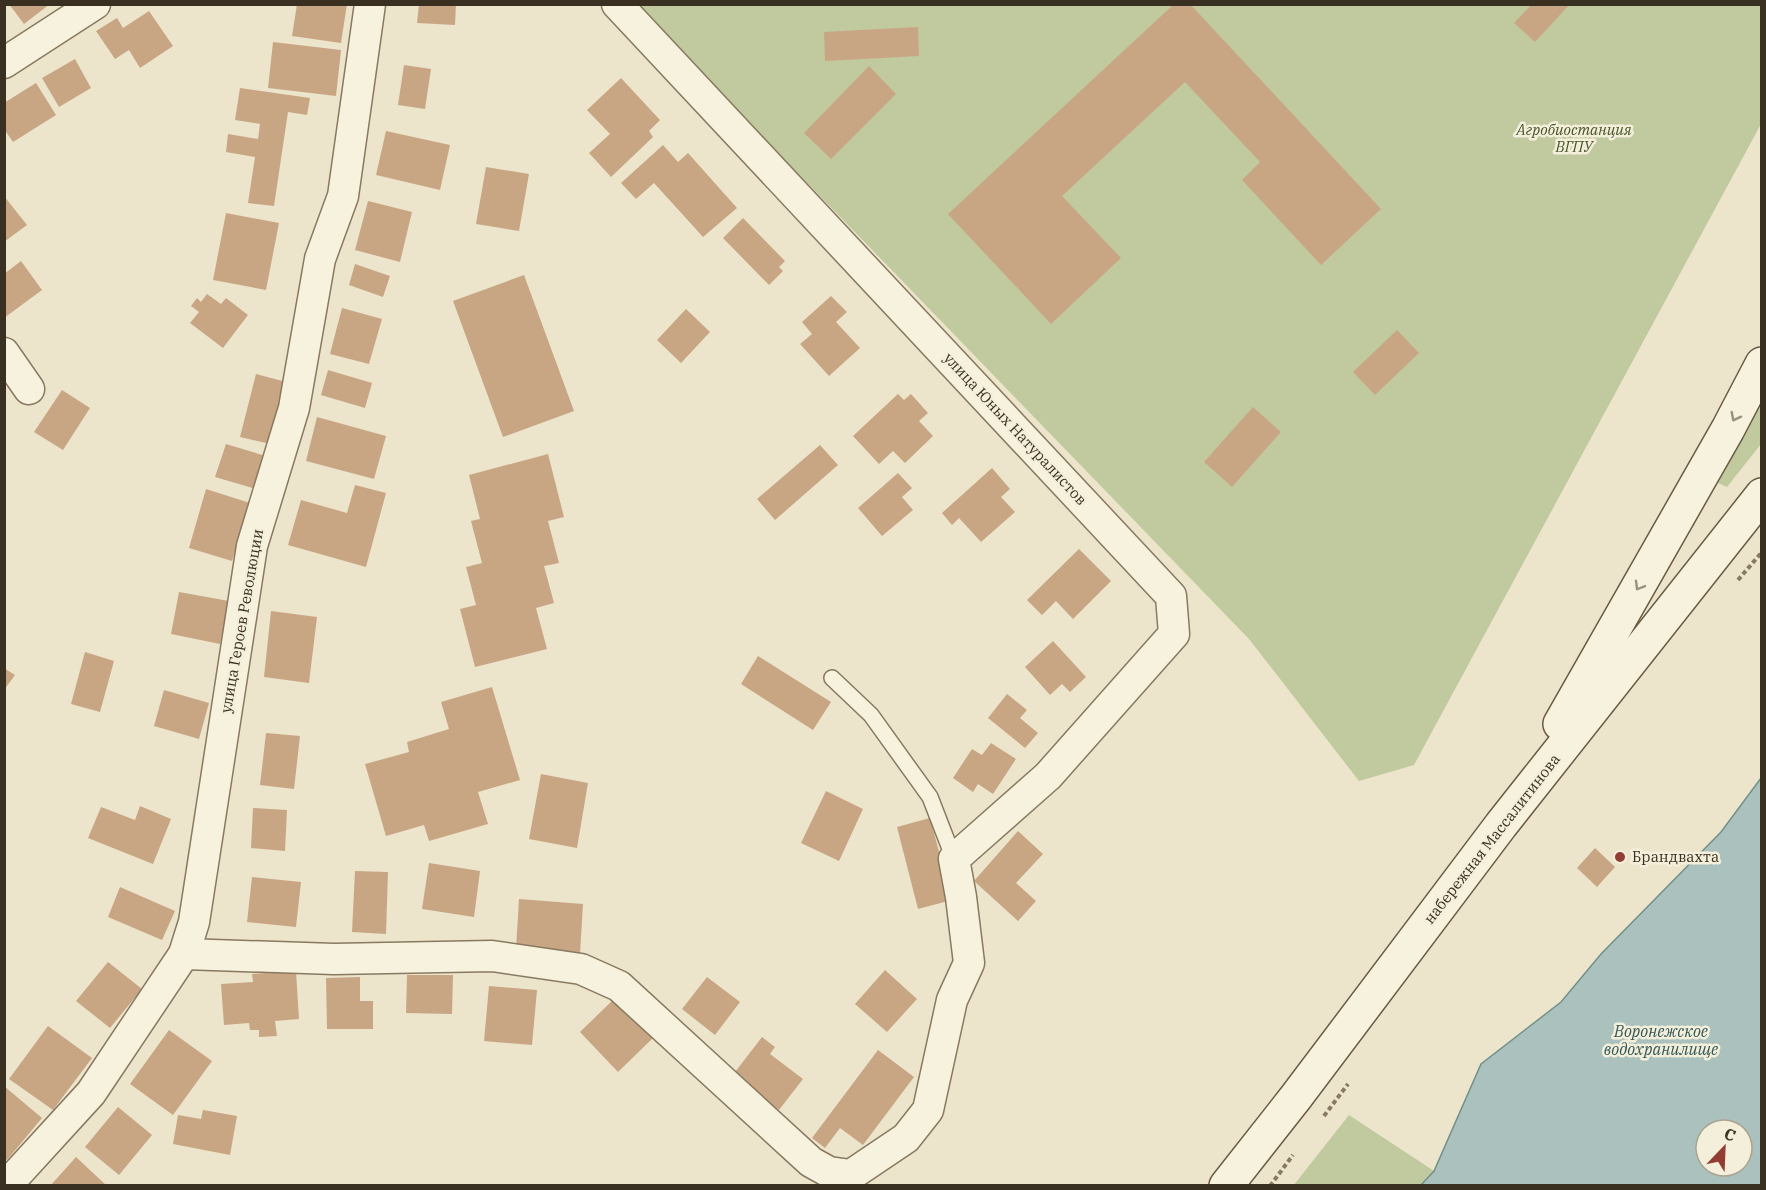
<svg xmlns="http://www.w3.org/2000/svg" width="1766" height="1190" viewBox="0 0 1766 1190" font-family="'IBM Plex Serif',serif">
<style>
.green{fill:#c1ca9f}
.water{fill:#abc1bd;stroke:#72908b;stroke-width:1.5;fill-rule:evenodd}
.building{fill:#c8a684}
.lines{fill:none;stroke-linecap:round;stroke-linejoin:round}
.lane-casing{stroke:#887960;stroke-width:18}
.street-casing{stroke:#887960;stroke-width:33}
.secondary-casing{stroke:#6a5a43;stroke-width:36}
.path{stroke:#887960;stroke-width:4;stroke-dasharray:4.5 3;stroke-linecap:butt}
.lane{stroke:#f7f2de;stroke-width:15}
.street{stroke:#f7f2de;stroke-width:30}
.secondary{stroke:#f7f2de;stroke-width:33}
.oneway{stroke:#989180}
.poi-dot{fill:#933c34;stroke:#f4efda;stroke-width:2}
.labels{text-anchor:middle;stroke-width:5;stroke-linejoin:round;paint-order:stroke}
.park-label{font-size:15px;font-style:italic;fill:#46552a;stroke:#f4efda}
.street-label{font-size:15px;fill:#3a3022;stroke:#f4efda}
.poi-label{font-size:15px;fill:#3a3022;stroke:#f4efda;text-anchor:start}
.water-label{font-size:16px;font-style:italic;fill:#335758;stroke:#f4efda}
</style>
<rect width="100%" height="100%" fill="#ece5cb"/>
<g class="green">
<path d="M 635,5 L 1761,5 L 1761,124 L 1414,765 L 1359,781 L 1249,639 Z"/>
<path d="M 1761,401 L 1761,444 L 1727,487 L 1718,483 Z"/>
<path d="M 1349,1115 L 1434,1171 L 1421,1185 L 1293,1186 Z"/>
</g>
<path class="water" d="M 1761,778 L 1761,1185 L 1421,1185 L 1434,1171 L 1481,1064 L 1561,1002 L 1601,954 L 1721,832 ZM 1706,1130 L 1742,1130 L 1742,1166 L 1706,1166 Z"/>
<g class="building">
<path d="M 9,4 L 50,4 L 24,24 Z"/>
<path d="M 297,4 L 347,4 L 341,43 L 292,36 Z"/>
<path d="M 419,4 L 456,4 L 455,25 L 417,23 Z"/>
<path d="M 1174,4 L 1190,4 L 1381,209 L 1321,265 L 1242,180 L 1260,162 L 1185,82 L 1062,196 L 1121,258 L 1051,324 L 948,214 Z"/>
<path d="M 1532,4 L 1570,4 L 1535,42 L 1514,23 Z"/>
<path d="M 149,11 L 173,46 L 140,68 L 129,50 L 115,59 L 96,31 L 117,18 L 123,28 Z"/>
<path d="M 918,27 L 919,56 L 825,61 L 824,32 Z"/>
<path d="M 273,42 L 341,50 L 336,96 L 268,88 Z"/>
<path d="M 75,59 L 91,88 L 59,107 L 42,78 Z"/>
<path d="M 404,65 L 431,69 L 425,109 L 398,105 Z"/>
<path d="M 869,66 L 896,94 L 831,159 L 804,133 Z"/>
<path d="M 621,78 L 660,120 L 649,131 L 653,137 L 611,177 L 589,153 L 610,134 L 587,110 Z"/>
<path d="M 36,83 L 56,115 L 13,142 L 4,129 L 4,103 Z"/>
<path d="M 240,88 L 310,98 L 307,115 L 288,112 L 274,206 L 248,203 L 255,157 L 226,152 L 228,134 L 258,139 L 260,124 L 235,120 Z"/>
<path d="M 386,131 L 450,145 L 440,190 L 376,175 Z"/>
<path d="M 663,145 L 678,162 L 688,153 L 737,208 L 703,237 L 654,183 L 636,199 L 621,183 Z"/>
<path d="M 486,167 L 529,174 L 519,231 L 476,224 Z"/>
<path d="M 4,196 L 27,225 L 4,242 Z"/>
<path d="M 368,201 L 412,212 L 400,262 L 355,250 Z"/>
<path d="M 226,213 L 279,223 L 266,290 L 213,280 Z"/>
<path d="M 743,218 L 785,261 L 779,267 L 783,271 L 769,285 L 723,238 Z"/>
<path d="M 21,261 L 42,290 L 4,318 L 4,274 Z"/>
<path d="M 355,264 L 390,276 L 383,297 L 349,285 Z"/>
<path d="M 524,275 L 574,411 L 503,437 L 453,301 Z"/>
<path d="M 207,294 L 221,304 L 226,298 L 248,315 L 223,348 L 190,323 L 199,312 L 191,306 L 197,298 L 201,302 Z"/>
<path d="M 831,296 L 847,312 L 836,322 L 860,348 L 829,376 L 800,344 L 812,334 L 802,322 Z"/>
<path d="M 342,308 L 382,319 L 369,364 L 330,354 Z"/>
<path d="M 686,309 L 710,332 L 681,363 L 657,340 Z"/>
<path d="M 1397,330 L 1419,353 L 1375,395 L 1353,372 Z"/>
<path d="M 328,370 L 372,383 L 365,408 L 321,395 Z"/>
<path d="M 256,374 L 290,383 L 275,445 L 240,437 Z"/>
<path d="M 62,390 L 90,408 L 63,450 L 34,432 Z"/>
<path d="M 898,394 L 904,400 L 911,394 L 928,413 L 919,421 L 933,436 L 905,463 L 893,451 L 879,464 L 853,436 Z"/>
<path d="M 1253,407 L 1281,432 L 1232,487 L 1204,462 Z"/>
<path d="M 317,417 L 386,436 L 374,479 L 306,461 Z"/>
<path d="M 226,444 L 269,457 L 259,490 L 215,477 Z"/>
<path d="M 820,445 L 838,465 L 775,520 L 757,499 Z"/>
<path d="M 548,454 L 564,517 L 548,521 L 559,563 L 544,566 L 554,603 L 536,608 L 547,649 L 475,667 L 460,609 L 476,605 L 466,567 L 482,563 L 471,521 L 480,519 L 469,475 Z"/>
<path d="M 992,468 L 1010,489 L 1001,497 L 1015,512 L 981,542 L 959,518 L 952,525 L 942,513 Z"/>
<path d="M 898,473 L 912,488 L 902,497 L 913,510 L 882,536 L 858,508 Z"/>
<path d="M 355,485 L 386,493 L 366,567 L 288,545 L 301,500 L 347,513 Z"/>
<path d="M 206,489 L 250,503 L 232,561 L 189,548 Z"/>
<path d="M 1079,549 L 1111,581 L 1073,619 L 1056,601 L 1042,615 L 1027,600 Z"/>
<path d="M 179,592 L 229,601 L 220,644 L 171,634 Z"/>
<path d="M 271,611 L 317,617 L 309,683 L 264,677 Z"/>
<path d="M 1053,641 L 1086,677 L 1070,692 L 1062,684 L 1050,695 L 1025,667 Z"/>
<path d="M 85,652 L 114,661 L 100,712 L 71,704 Z"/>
<path d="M 758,656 L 831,702 L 813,730 L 741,684 Z"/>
<path d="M 4,668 L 15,675 L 4,690 Z"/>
<path d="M 492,687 L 520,780 L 478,792 L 488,824 L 429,841 L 424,825 L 386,836 L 365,764 L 409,752 L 407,742 L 449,729 L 441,702 Z"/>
<path d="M 164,690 L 209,703 L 199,739 L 154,726 Z"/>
<path d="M 1007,694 L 1027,710 L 1020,718 L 1038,733 L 1025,748 L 988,718 Z"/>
<path d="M 266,733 L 300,736 L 294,789 L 260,785 Z"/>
<path d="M 991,743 L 1016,759 L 993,794 L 978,784 L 973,792 L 953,778 L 972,749 L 982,755 Z"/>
<path d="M 541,774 L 588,783 L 577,848 L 529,839 Z"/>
<path d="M 826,791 L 863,809 L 839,861 L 801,843 Z"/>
<path d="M 140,806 L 171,819 L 153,864 L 88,838 L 101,807 L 135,820 Z"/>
<path d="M 253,808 L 287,810 L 285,851 L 251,848 Z"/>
<path d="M 930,818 L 952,900 L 918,909 L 897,827 Z"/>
<path d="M 1018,831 L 1043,854 L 1016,883 L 1036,901 L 1018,921 L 974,881 Z"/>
<path d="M 1595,848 L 1615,867 L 1597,887 L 1577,868 Z"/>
<path d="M 429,863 L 480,871 L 474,917 L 422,909 Z"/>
<path d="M 355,871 L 388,872 L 386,934 L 352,932 Z"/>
<path d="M 252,877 L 301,882 L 296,927 L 247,922 Z"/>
<path d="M 120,887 L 175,911 L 162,940 L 108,917 Z"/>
<path d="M 519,899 L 583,904 L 580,954 L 516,949 Z"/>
<path d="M 108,962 L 142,989 L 110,1028 L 76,1001 Z"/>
<path d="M 885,970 L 917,999 L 887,1032 L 855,1004 Z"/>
<path d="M 296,971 L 299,1019 L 275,1021 L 277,1036 L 259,1037 L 259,1030 L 250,1030 L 249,1023 L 224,1025 L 221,984 L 253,982 L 252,974 Z"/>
<path d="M 407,975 L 453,975 L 452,1014 L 406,1013 Z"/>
<path d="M 360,977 L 360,1001 L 373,1001 L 373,1029 L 327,1029 L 326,978 Z"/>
<path d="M 707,977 L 740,1002 L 715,1035 L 682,1009 Z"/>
<path d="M 489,986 L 537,990 L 532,1045 L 484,1041 Z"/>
<path d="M 615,998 L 653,1038 L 618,1072 L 580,1032 Z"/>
<path d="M 48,1026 L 92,1058 L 53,1110 L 9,1079 Z"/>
<path d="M 169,1030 L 212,1061 L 173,1115 L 130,1084 Z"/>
<path d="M 762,1037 L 775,1047 L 770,1054 L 803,1079 L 779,1110 L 732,1076 Z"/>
<path d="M 878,1050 L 914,1077 L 863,1145 L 840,1128 L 825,1148 L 812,1138 Z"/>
<path d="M 4,1086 L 42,1118 L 7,1160 L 4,1158 Z"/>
<path d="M 118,1107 L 152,1135 L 119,1175 L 85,1147 Z"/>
<path d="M 203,1110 L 237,1116 L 230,1155 L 173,1144 L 178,1115 L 201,1119 Z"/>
<path d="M 76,1157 L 107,1186 L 50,1186 Z"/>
</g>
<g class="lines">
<g class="lane-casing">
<path id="lane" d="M 832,678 L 871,715 L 930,797 L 954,859"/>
</g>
<g class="street-casing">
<g id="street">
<path d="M 4,63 L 95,4"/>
<path d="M 4,353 L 29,389"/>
<path d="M 184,954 L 334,959 L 492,956 L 581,969 L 619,986 L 811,1162 L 829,1172 L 851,1175 L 906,1138 L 928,1110 L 952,1000 L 969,963 L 961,897 L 954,859 L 1048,776 L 1174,634 L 1171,596 L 617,4"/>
<path d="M 6,1186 L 91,1093 L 184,954 L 194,922 L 252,546 L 294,408 L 320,259 L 343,196 L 370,4"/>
</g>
</g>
<g class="secondary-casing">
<g id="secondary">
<path d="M 1560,724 L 1728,429 L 1762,364"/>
<path d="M 1226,1186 L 1296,1097 L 1501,825 L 1762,495"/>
</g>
</g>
<g class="path">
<path d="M 1738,580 L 1762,552"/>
<path d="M 1324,1116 L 1348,1084"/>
<path d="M 1270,1186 L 1293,1155"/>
</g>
<use href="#lane" class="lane"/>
<use href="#street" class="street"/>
<use href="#secondary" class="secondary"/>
</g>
<defs><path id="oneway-chevron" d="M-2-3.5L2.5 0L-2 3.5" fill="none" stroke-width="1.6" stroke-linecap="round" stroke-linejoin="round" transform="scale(1.5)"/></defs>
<g class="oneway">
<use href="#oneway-chevron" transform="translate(1735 417) rotate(117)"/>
<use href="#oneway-chevron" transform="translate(1639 586) rotate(120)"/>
</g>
<circle class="poi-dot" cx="1620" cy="857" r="6"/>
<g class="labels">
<g class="park-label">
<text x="1574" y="135">Агробиостанция<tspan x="1574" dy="17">ВГПУ</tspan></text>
</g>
<g class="street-label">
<text transform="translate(1015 429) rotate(47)" y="5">улица Юных Натуралистов</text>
<text transform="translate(242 621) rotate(-80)" y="5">улица Героев Революции</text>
<text transform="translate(1492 839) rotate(-52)" y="5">набережная Массалитинова</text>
</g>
<g class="poi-label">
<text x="1632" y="862">Брандвахта</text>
</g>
<g class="water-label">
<text x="1661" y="1037">Воронежское<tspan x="1661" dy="18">водохранилище</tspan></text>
</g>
</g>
<rect width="1766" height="1190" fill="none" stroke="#3a3022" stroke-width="12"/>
<g transform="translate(1724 1148) rotate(23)"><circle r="28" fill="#f4efda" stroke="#aaa390" stroke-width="1.5"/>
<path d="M0-4.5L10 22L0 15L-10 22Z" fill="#933c34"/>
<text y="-9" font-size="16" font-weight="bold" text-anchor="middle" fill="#3a3022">С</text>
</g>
</svg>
